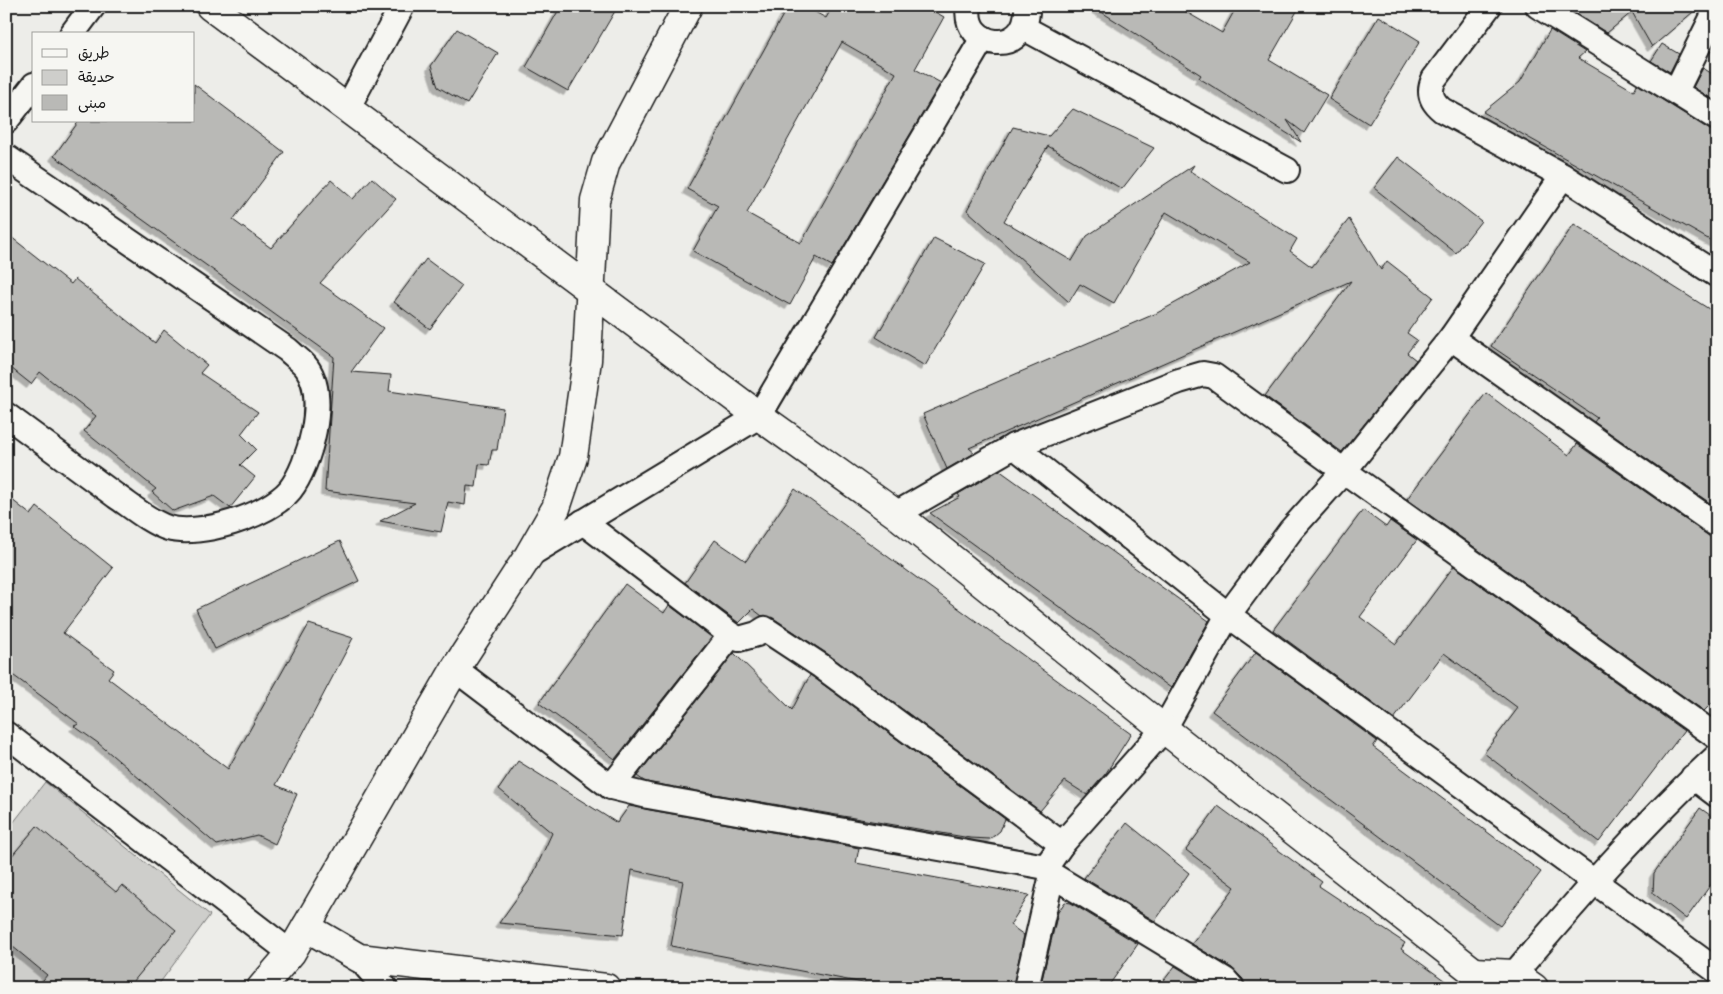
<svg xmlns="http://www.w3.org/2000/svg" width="1723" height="994" viewBox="0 0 1723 994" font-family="'Shantell Sans','Playpen Sans Arabic',sans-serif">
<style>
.green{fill:#cececb;stroke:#757574}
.building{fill:#b9b9b6;stroke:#1c1c1c;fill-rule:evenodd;filter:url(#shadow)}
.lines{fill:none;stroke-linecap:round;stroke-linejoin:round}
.minor-casing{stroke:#1c1c1c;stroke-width:28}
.tertiary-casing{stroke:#1c1c1c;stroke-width:31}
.minor{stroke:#f6f6f2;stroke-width:24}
.tertiary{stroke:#f6f6f2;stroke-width:28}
</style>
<defs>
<filter id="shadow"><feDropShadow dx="-4.5" dy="4.5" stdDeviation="0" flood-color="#0004"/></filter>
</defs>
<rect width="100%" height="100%" fill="#edede9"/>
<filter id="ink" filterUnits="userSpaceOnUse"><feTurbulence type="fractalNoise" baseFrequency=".02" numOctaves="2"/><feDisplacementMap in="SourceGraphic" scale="10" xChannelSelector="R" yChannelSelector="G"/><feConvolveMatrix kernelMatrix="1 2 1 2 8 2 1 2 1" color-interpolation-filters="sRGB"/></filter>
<g filter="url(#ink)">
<path class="green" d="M 45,782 L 210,915 L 156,988 L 6,988 L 6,832 Z"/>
<g class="building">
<path d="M 561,6 L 618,6 L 568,91 L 526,67 Z"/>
<path d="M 788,6 L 804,6 L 826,18 L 833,6 L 925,6 L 944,17 L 915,69 L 941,83 L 832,266 L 816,257 L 790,305 L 693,251 L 718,206 L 687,189 ZM 842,42 L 896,73 L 801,243 L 747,213 Z"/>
<path d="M 1092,6 L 1176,6 L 1222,33 L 1237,6 L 1300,6 L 1269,60 L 1327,95 L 1304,133 L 1287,120 L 1301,142 L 1199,78 L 1201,75 Z"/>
<path d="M 1564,6 L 1700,6 L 1652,47 L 1632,12 L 1607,33 Z"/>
<path d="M 1379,16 L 1420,41 L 1369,124 L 1329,99 Z"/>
<path d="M 457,29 L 498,53 L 467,104 L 438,87 L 431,66 Z"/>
<path d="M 1550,30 L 1585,52 L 1578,58 L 1634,91 L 1637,84 L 1710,130 L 1717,132 L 1717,244 L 1483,112 L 1520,82 Z"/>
<path d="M 1662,44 L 1679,54 L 1670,72 L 1651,61 Z"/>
<path d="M 1703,68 L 1717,77 L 1717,102 L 1693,87 Z"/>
<path d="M 194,84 L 284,152 L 233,220 L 271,248 L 331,180 L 353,199 L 372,178 L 396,199 L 320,283 L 383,328 L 351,372 L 391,375 L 389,391 L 503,408 L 497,450 L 492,450 L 489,465 L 479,464 L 476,487 L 467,486 L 465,505 L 448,502 L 441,532 L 380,521 L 415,503 L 325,491 L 334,357 L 54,156 L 79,121 L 194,121 Z"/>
<path d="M 1073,109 L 1154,148 L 1122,189 L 1048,146 L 1004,221 L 1072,261 L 1087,236 L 1194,165 L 1190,171 L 1297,239 L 1290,251 L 1312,267 L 1349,219 L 1381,270 L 1387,261 L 1433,297 L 1407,333 L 1417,340 L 1407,353 L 1416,360 L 1342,452 L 1265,396 L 1351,281 L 969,448 L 975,453 L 947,469 L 923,414 L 1157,313 L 1250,262 L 1166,212 L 1114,303 L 1080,284 L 1069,302 L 967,210 L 1013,127 L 1049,136 Z"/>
<path d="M 1398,157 L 1481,221 L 1456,253 L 1374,188 Z"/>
<path d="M 1574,224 L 1717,314 L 1717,508 L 1594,422 L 1597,418 L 1491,346 Z"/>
<path d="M 6,233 L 71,284 L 75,279 L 155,343 L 164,330 L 207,365 L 200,373 L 258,412 L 241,434 L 256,449 L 240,465 L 255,477 L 230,508 L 214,496 L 173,511 L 152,492 L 156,489 L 84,431 L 96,416 L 40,372 L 31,384 L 6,364 Z"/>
<path d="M 934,238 L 985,264 L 925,366 L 876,337 Z"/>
<path d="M 426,259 L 462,286 L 430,329 L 394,302 Z"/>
<path d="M 1486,393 L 1569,455 L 1577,444 L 1709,536 L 1717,539 L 1717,698 L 1704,711 L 1407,499 Z"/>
<path d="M 999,470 L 1209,621 L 1171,688 L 930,513 L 960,497 L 958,494 Z"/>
<path d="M 795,489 L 1131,734 L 1106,773 L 1087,795 L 1065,781 L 1040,811 L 829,655 L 773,618 L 762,616 L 753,609 L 739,623 L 685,583 L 715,540 L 746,561 Z"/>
<path d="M 6,495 L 31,515 L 37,507 L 113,568 L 63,633 L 114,670 L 108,678 L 228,769 L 309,624 L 353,638 L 276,785 L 297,794 L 275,844 L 257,835 L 217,845 L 98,743 L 74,726 L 79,724 L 6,670 Z"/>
<path d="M 1363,510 L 1386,527 L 1390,521 L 1417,540 L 1360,617 L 1396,644 L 1454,566 L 1684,731 L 1599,842 L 1484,753 L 1518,708 L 1444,653 L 1394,719 L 1273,630 Z"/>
<path d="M 340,541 L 359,581 L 215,649 L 196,609 Z"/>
<path d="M 625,584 L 664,613 L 669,605 L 712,637 L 615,759 L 539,703 Z"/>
<path d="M 1256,652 L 1377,741 L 1373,747 L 1541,872 L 1500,926 L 1212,711 Z"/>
<path d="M 734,653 L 792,710 L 810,675 L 813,677 L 1005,819 L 1000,831 L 990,839 L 970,838 L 651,783 L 644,781 L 637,776 Z"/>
<path d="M 518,761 L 617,823 L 629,806 L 859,848 L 856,863 L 1029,895 L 1010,925 L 1024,935 L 1013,988 L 889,988 L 671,946 L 683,881 L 632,870 L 623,935 L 499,923 L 532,877 L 552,833 L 499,789 Z"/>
<path d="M 1218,806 L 1322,882 L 1319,886 L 1405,943 L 1401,949 L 1455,988 L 1245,988 L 1243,979 L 1232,968 L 1192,944 L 1235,887 L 1186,850 Z"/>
<path d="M 1700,808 L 1717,820 L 1717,876 L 1686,919 L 1653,893 L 1654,873 Z"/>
<path d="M 1127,823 L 1189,873 L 1155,921 L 1084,878 Z"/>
<path d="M 37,826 L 116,892 L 122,885 L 176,930 L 128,988 L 37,988 L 47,975 L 6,941 L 6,863 Z"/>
<path d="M 1065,902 L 1071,903 L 1138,944 L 1107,988 L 1040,988 L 1058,912 Z"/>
<path d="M 1175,966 L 1211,988 L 1158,988 Z"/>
</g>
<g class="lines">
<g class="minor-casing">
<g id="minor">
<path d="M 969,6 C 961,49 1029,59 1027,6"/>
<path d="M 1489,6 L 1434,79 C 1428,92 1431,101 1442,110 L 1563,176 L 1717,275"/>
<path d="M 1538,6 L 1717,118"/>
<path d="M 1024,28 L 1287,170"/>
<path d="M 72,34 L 93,6"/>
<path d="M 1676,91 L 1717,8"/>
<path d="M 347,109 L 402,6"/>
<path d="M 6,121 L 34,85"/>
<path d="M 6,157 L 288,350 C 294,356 302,361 307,368 C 328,398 310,464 290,490 C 268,516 200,537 168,528 C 151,523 131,506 116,496 C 79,469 43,442 6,415"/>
<path d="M 1451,338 L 1717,525"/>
<path d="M 1014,446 L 1179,381 L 1203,374 L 1214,376 L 1344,471 L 1717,737"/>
<path d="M 896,514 L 1014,446 L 1228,615 L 1717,971"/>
<path d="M 583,522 L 731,635 L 739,639 L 757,634 L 765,629 L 821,666 L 1062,844"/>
<path d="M 529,555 L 759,416 L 983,38"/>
<path d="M 455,669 L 611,787 L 648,796 L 1046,867"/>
<path d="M 6,734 L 291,953"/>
<path d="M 1693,777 L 1717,795"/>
<path d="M 611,787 L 731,635"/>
<path d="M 1052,875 L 1225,980 L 1232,988"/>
<path d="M 359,958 L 385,988"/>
<path d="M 1514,974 C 1579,898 1644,823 1717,756"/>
<path d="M 1026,988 L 1052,875 L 1046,867 L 1062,844 L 1164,729 L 1228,615 L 1291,530 L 1344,471 L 1451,338 L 1563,176"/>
</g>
</g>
<g class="tertiary-casing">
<g id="tertiary">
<path d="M 210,6 L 759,416 L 896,514 L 1164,729 L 1474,972 L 1478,988"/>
<path d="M 306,927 L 359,958 L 606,988"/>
<path d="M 1474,972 L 1514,974 L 1534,988"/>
<path d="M 261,988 L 291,953 L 455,669 L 529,555 L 556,508 L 573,457 L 587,360 L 595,200 L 606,162 L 688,6"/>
</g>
</g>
<use href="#minor" class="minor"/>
<use href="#tertiary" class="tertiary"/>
</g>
</g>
<rect width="1723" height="994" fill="none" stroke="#f6f6f2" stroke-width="25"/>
<rect x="12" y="12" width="1698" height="969" fill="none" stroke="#1c1c1c" stroke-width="2" filter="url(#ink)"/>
<rect x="32" y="32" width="162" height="90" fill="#f6f6f2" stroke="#9f9f9c"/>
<rect x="42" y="49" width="25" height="8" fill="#f6f6f2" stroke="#9f9f9c"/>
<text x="78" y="58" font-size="15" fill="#1c1c1c">طريق</text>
<rect x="42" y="70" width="25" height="15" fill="#cececb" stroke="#9f9f9c"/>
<text x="78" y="82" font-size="15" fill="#1c1c1c">حديقة</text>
<rect x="42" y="95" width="25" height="15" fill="#b9b9b6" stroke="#9f9f9c"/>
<text x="78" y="108" font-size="15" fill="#1c1c1c">مبنى</text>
</svg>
